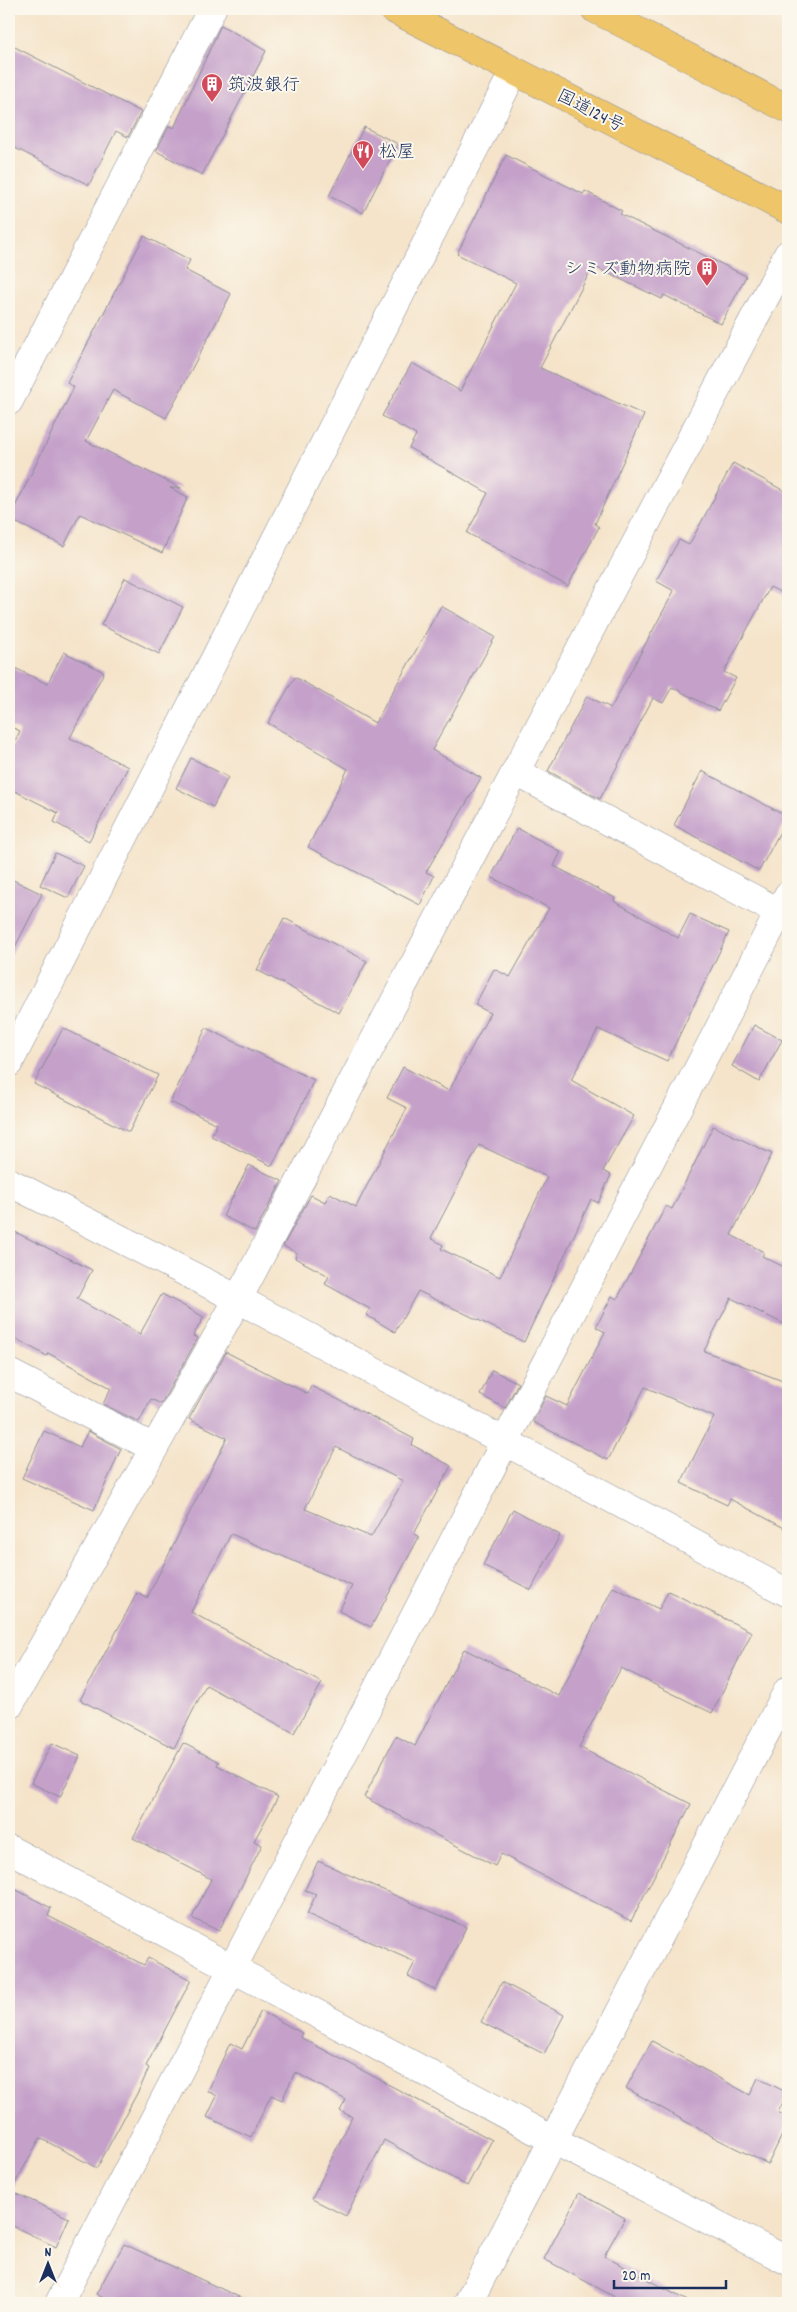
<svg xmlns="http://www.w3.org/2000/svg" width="797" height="2312" viewBox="0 0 797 2312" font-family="Dekko,'Klee One',sans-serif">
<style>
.building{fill:#c5a1ca;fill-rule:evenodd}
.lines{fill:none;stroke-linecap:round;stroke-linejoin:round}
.minor-casing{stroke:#888a94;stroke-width:29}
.highway-casing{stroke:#888a94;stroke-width:29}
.minor{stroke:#fff;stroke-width:28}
.highway{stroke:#eec569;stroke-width:28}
.labels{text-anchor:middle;stroke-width:4;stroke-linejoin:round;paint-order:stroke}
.poi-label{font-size:18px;fill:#1b2f5e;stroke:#fbf7ec;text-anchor:start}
.street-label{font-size:18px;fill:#1b2f5e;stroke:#fbf7ec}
</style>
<rect width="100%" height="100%" fill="#fbf7ec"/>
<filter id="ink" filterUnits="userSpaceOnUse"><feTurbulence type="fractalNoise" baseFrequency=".02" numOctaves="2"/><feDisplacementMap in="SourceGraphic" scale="10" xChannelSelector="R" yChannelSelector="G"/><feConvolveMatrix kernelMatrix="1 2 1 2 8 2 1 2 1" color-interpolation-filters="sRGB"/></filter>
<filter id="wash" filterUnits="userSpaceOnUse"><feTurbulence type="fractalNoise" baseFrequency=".0096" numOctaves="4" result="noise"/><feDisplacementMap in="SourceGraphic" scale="20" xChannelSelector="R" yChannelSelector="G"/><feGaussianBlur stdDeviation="1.12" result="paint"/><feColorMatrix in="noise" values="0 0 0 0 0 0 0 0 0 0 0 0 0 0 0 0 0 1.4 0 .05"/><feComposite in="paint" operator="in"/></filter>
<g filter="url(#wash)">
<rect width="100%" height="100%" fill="#f5e4ca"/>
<g id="blocks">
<g class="building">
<path d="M 221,25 L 266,51 L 202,175 L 156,151 L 169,126 L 174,128 Z"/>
<path d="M 9,44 L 141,112 L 128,137 L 116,131 L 89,185 L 9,145 Z"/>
<path d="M 364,127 L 398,144 L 363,213 L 329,196 Z"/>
<path d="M 506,155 L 583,194 L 585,191 L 622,211 L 620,214 L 746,276 L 721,324 L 664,295 L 662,299 L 593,266 L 540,368 L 644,415 L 595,524 L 599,527 L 568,586 L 467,533 L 488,493 L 409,448 L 416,435 L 382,416 L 412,363 L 460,391 L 516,283 L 457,254 Z"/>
<path d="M 144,236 L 190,260 L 185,270 L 231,294 L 166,418 L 113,390 L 86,441 L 181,488 L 170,488 L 188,497 L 162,553 L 80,514 L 64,546 L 9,519 L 74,387 L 67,383 Z"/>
<path d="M 733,463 L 788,493 L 788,596 L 770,587 L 724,672 L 736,678 L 718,711 L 672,687 L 663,703 L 653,698 L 600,799 L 548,771 L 587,696 L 611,708 L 674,591 L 656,581 L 679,540 L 689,545 Z"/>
<path d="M 125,578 L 183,607 L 159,654 L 101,625 Z"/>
<path d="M 441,606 L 495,637 L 432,750 L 481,778 L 426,872 L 434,876 L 420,905 L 308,847 L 348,769 L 268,723 L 295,677 L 375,723 Z"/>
<path d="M 64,652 L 104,672 L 70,738 L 128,767 L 89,841 L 54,822 L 58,813 L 9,788 L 9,753 L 20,731 L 9,726 L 9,665 L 47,684 Z"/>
<path d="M 191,758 L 228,777 L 213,807 L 176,788 Z"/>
<path d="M 702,771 L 788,817 L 759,871 L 674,825 Z"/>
<path d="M 517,828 L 561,852 L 554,866 L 615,898 L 614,901 L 678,938 L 690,914 L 729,932 L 667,1061 L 598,1029 L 571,1080 L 634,1116 L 603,1171 L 611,1175 L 598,1203 L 591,1199 L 524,1342 L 418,1291 L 395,1332 L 366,1315 L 370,1309 L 325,1284 L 329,1276 L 295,1258 L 297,1253 L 283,1246 L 311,1195 L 325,1202 L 330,1193 L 356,1207 L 407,1108 L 387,1098 L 403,1067 L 449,1091 L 490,1013 L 475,1005 L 494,969 L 510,977 L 549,908 L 491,877 ZM 479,1145 L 547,1177 L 500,1277 L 441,1249 L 443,1245 L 431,1238 Z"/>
<path d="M 55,853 L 84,866 L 68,898 L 40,885 Z"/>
<path d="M 9,878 L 42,894 L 9,959 Z"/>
<path d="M 284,918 L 367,961 L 339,1013 L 257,970 Z"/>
<path d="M 754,1025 L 782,1040 L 759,1082 L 732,1066 Z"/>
<path d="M 63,1028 L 158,1075 L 129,1132 L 34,1084 Z"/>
<path d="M 206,1028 L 314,1080 L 272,1166 L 211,1136 L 217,1124 L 170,1102 Z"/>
<path d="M 713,1126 L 772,1154 L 731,1235 L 764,1252 L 762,1256 L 788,1269 L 788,1326 L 731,1298 L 704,1351 L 788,1383 L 788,1530 L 730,1499 L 727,1505 L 681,1483 L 714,1417 L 645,1387 L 608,1460 L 533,1422 L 546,1396 L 567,1406 L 605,1332 L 596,1327 L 612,1296 L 617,1299 L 666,1206 L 672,1209 Z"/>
<path d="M 249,1165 L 282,1181 L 255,1232 L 223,1216 Z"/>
<path d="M 9,1229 L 92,1270 L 77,1299 L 140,1334 L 162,1294 L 204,1317 L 193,1336 L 198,1338 L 161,1404 L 151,1399 L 139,1422 L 103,1404 L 111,1388 L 48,1353 L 47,1356 L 9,1335 Z"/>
<path d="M 226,1352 L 308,1394 L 311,1386 L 355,1408 L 414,1439 L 412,1445 L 451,1466 L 414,1534 L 419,1537 L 371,1627 L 339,1611 L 352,1586 L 231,1534 L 191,1612 L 322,1683 L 294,1733 L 206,1685 L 174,1748 L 80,1700 L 137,1593 L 147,1598 L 227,1438 L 189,1419 ZM 336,1447 L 403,1481 L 371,1537 L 305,1509 Z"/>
<path d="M 492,1370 L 518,1383 L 505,1408 L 480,1395 Z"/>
<path d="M 44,1431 L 80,1447 L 88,1431 L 121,1449 L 94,1510 L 22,1478 Z"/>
<path d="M 513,1509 L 560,1535 L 531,1590 L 483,1565 Z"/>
<path d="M 613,1587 L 659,1609 L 668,1591 L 752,1632 L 712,1713 L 621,1668 L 579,1747 L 691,1804 L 631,1921 L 501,1854 L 495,1866 L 364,1797 L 396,1736 L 415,1746 L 464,1649 L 559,1696 Z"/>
<path d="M 52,1743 L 80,1756 L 60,1797 L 31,1783 Z"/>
<path d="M 183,1743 L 219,1762 L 217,1765 L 278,1797 L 254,1841 L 262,1845 L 219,1931 L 192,1918 L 211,1879 L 133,1838 Z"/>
<path d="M 318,1861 L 466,1927 L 436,1990 L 408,1976 L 415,1962 L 307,1914 L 316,1894 L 305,1890 Z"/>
<path d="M 9,1886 L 51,1908 L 48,1916 L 144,1965 L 148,1958 L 191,1980 L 146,2066 L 149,2068 L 141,2086 L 97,2168 L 40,2138 L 11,2191 L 69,2218 L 56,2247 L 9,2224 Z"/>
<path d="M 502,1982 L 564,2015 L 544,2054 L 481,2022 Z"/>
<path d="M 261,2011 L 302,2033 L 300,2037 L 492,2140 L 467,2186 L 384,2140 L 346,2216 L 312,2199 L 352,2117 L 340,2111 L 346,2100 L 295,2072 L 282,2100 L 271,2095 L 251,2137 L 207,2117 L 217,2096 L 208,2091 L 230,2043 L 242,2049 Z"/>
<path d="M 652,2041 L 750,2095 L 758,2078 L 788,2093 L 778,2112 L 788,2118 L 788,2123 L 768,2164 L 717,2139 L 626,2088 Z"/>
<path d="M 579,2193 L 625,2218 L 604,2256 L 691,2303 L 626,2303 L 544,2259 Z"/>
<path d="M 124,2244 L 252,2303 L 112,2303 L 96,2294 Z"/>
</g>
</g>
</g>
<g filter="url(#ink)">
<use href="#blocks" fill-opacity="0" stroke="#888a94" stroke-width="1"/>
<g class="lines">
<g class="minor-casing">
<g id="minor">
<path d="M 9,401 L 212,9"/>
<path d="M 516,772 L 788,917"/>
<path d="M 9,1063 L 514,71"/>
<path d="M 9,1182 L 238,1299 L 788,1593"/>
<path d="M 9,1373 L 154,1448"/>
<path d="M 9,1706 L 238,1299 L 788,254"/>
<path d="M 9,1849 L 553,2140 L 788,2261"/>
<path d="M 59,2303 L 788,895"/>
<path d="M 468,2303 L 788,1690"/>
</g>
</g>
<g class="highway-casing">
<g id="highway">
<path d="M 393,9 L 788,210"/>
<path d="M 595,9 L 788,109"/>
</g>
</g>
<use href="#minor" class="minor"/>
<use href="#highway" class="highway"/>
</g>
</g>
<defs>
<g id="building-pin" transform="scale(1.125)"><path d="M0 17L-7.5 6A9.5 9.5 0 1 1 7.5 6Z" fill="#d1495b" stroke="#fbf7ec"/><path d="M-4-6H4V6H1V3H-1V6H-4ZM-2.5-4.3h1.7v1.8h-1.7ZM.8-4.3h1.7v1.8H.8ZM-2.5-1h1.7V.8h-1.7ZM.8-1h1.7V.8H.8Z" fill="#fff"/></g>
<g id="restaurant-pin" transform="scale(1.125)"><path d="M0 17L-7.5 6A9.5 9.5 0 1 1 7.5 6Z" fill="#d1495b" stroke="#fbf7ec"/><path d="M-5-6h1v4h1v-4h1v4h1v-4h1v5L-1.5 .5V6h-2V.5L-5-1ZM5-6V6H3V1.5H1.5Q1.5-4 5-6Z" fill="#fff"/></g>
</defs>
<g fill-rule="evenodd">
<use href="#building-pin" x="212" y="84"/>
<use href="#restaurant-pin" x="363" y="151"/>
<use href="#building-pin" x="707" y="268"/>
</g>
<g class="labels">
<g class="poi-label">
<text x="228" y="90">筑波銀行</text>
<text x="379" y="157">松屋</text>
<text x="691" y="274" text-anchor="end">シミズ動物病院</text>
</g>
<g class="street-label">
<text transform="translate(591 110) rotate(27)" y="6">国道124号</text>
</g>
</g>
<rect width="797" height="2312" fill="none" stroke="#fbf7ec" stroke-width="30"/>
<g transform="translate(48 2264)" stroke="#fbf7ec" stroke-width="4" paint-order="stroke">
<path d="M0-4L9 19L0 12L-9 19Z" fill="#1b2f5e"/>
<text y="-8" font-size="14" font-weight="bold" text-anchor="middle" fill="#1b2f5e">N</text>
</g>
<path d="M614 2280v8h112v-8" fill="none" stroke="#1b2f5e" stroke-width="2.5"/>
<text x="622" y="2280" font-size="15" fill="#1b2f5e" stroke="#fbf7ec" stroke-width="4" paint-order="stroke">20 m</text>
</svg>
